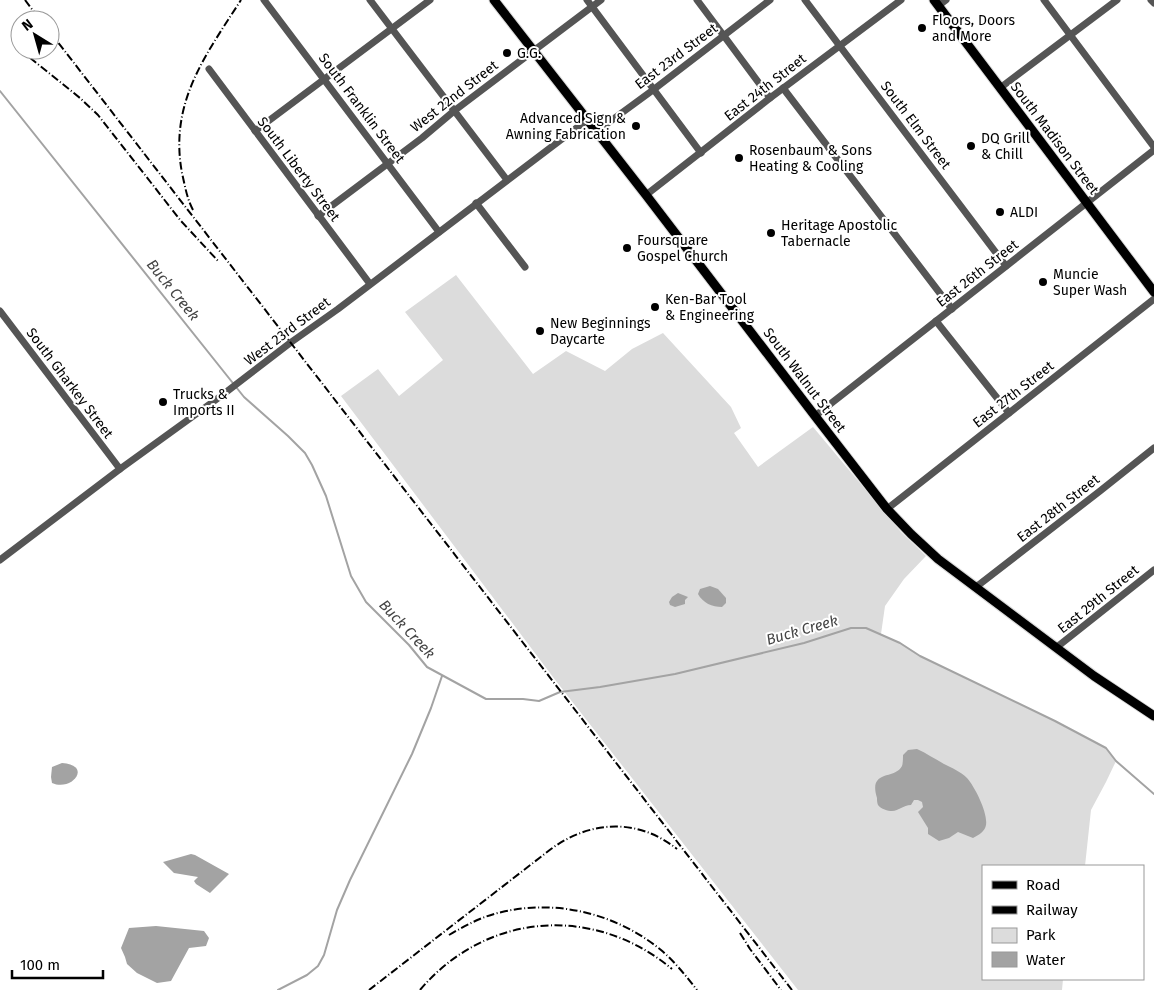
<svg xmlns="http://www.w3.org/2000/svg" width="1154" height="990" viewBox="0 0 1154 990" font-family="'Fira Sans',sans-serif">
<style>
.green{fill:#dcdcdc}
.water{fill:#a3a3a3}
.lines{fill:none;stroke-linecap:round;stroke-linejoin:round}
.stream{stroke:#a3a3a3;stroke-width:2}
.major-casing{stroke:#dbdbdb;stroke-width:11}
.minor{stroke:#555;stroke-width:7}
.major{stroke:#000;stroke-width:9}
.rail{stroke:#000;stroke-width:2;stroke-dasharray:8 2.5 1 2.5;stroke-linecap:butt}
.poi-dot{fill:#000;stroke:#fff;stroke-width:2}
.labels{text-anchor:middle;stroke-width:4;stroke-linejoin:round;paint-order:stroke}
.poi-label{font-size:14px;fill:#000;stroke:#fff;text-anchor:start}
.street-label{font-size:14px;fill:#000;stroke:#fff}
.water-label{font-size:15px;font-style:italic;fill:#444;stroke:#fff}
</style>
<rect width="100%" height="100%" fill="#fff"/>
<path class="green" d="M 456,275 L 533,374 L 566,351 L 605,371 L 632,349 L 663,333 L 731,407 L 741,428 L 734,433 L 758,467 L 813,427 L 901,532 L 926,556 L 904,579 L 885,606 L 881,634 L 900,643 L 920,656 L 1050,719 L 1106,748 L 1116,761 L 1106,782 L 1091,810 L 1085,866 L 983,866 L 983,979 L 1063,979 L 1062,990 L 798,990 L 556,681 L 341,396 L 378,369 L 399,396 L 443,360 L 405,312 Z"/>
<g class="water">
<path d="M 710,586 L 718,589 L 726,598 L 726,603 L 722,607 C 712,607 703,603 698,594 L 700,589 Z"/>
<path d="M 678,593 L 688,597 L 685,600 L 685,604 L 675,607 L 670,605 L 669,602 L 672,597 Z"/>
<path d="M 917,749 C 926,753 935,759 944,764 C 952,768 961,772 967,778 C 975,787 988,813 986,825 C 985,831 979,835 973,838 L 958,832 L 949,838 L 939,841 L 928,834 L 928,828 L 918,812 L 923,807 L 922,802 L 918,800 L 914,800 L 911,805 C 903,805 899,811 892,811 C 888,811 881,809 878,805 C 877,803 877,800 877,798 C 868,769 895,780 902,766 C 903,763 903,758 903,755 L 908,750 Z"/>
<path d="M 62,763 C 93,765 72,792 52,783 L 51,777 L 52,767 Z"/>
<path d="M 191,854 L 195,855 L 229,874 L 210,893 L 196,884 L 194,881 L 198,877 L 174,873 L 163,862 Z"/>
<path d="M 156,926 L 204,931 L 209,938 L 206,946 L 189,948 L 171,981 L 157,983 L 137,973 L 127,964 L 125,957 L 121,948 L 129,928 Z"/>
</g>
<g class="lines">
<g class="stream">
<path d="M 0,91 L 244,397 L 288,436 L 305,453 L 312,465 L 326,496 L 351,576 L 366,602 L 409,645 L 427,667 L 486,699 L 523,699 L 539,701 L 560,692 L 600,687 L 675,674 L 804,643 L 851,628 L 866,628 L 900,643 L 920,656 L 1055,721 L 1106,748 L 1116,761 L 1154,794"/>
<path d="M 278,990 L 307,975 L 318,966 L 324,955 L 337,910 L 350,880 L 412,754 L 431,708 L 442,676"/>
</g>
<g class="major-casing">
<g id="major">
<path d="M 494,0 L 646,195 L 815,416 L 887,509 L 911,534 L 938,559 L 1094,676 L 1154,716"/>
<path d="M 934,0 L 1154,292"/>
</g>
</g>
<g class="minor">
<path d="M 264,0 L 439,232"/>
<path d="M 370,0 L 507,180"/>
<path d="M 587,0 L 701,153"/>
<path d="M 697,0 L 724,36 L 770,98"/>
<path d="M 805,0 L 1006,266"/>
<path d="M 1044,0 L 1154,147"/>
<path d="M 1151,0 L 1154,3"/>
<path d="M 938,6 L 946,0"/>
<path d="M 209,69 L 370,284"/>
<path d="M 783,88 L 952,309"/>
<path d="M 1000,88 L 1117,0"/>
<path d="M 255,131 L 430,0"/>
<path d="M 597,131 L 653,90 L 770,0"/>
<path d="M 646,195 L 770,98 L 901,0"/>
<path d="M 476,203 L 525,267"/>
<path d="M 318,216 L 422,138 L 454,111 L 601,0"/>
<path d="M 0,311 L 120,469"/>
<path d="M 936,321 L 1009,413"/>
<path d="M 815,416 L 1154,150"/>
<path d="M 887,509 L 1154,299"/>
<path d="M 0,560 L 120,469 L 221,396 L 290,343 L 338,309 L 587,120"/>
<path d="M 976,587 L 1100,491 L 1154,448"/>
<path d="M 1057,647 L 1154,570"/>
</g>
<use href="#major" class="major"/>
<g class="rail">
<path d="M 25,0 L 40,20"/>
<path d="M 50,32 L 792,990"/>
<path d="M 19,49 L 80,98 L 98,115 L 181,221 L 219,262"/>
<path d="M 193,210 C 187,199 185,186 182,173 C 169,103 205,56 241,0"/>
<path d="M 740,933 L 750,949 L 781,990"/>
<path d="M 449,935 C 466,925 483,916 502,912 C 558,899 617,914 661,950 C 675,962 686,976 697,990"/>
<path d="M 369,990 L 551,849 C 591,820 638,818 677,849"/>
<path d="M 420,990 C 486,912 594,904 672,969"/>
</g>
</g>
<g class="poi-dot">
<circle cx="922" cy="28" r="5"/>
<circle cx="507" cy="53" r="5"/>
<circle cx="636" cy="126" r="5"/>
<circle cx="971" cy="146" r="5"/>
<circle cx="739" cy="158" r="5"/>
<circle cx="1000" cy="212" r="5"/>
<circle cx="771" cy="233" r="5"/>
<circle cx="627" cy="248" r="5"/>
<circle cx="1043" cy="282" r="5"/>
<circle cx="655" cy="307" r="5"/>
<circle cx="540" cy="331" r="5"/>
<circle cx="163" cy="402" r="5"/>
</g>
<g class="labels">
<g class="poi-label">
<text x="932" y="25">Floors, Doors<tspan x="932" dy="16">and More</tspan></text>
<text x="517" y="58">G.G.</text>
<text x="626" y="123" text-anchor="end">Advanced Sign &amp;<tspan x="626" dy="16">Awning Fabrication</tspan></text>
<text x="981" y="143">DQ Grill<tspan x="981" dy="16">&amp; Chill</tspan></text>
<text x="749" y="155">Rosenbaum &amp; Sons<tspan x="749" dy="16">Heating &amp; Cooling</tspan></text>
<text x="1010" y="217">ALDI</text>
<text x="781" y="230">Heritage Apostolic<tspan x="781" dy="16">Tabernacle</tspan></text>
<text x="637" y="245">Foursquare<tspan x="637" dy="16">Gospel Church</tspan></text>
<text x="1053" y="279">Muncie<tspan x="1053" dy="16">Super Wash</tspan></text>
<text x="665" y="304">Ken-Bar Tool<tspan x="665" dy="16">&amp; Engineering</tspan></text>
<text x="550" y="328">New Beginnings<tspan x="550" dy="16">Daycarte</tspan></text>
<text x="173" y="399">Trucks &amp;<tspan x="173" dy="16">Imports II</tspan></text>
</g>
<g class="street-label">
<text transform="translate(676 56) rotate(-37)" y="5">East 23rd Street</text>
<text transform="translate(765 87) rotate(-38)" y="5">East 24th Street</text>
<text transform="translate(454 96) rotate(-38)" y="5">West 22nd Street</text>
<text transform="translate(362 108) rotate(53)" y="5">South Franklin Street</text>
<text transform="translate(916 125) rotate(53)" y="5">South Elm Street</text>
<text transform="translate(1055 138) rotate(53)" y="5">South Madison Street</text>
<text transform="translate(299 169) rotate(53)" y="5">South Liberty Street</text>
<text transform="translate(977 273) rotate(-38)" y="5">East 26th Street</text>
<text transform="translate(287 331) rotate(-37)" y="5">West 23rd Street</text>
<text transform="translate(805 380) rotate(53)" y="5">South Walnut Street</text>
<text transform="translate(70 383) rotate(53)" y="5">South Gharkey Street</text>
<text transform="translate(1013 394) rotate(-38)" y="5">East 27th Street</text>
<text transform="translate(1058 508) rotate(-38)" y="5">East 28th Street</text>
<text transform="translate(1098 599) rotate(-39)" y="5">East 29th Street</text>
</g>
<g class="water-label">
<text transform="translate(173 290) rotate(51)" y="5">Buck Creek</text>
<text transform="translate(407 629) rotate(47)" y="5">Buck Creek</text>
<text transform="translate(802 630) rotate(-16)" y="5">Buck Creek</text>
</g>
</g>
<rect x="982" y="865" width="162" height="115" fill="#ffffff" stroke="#999999"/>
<rect x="992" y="881" width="25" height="8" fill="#000000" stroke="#999999"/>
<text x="1026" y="890" font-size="15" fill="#000000">Road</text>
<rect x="992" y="906" width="25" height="8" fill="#000000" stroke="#999999"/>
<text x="1026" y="915" font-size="15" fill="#000000">Railway</text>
<rect x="992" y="928" width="25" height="15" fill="#dcdcdc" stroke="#999999"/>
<text x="1026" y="940" font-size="15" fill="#000000">Park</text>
<rect x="992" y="952" width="25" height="15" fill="#a3a3a3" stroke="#999999"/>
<text x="1026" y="965" font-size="15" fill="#000000">Water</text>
<g transform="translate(35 35) rotate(323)"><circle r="24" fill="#ffffff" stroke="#999999"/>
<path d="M0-4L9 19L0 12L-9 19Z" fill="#000000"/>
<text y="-8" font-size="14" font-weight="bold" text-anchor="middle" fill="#000000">N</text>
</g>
<path d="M12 970v8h91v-8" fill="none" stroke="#000000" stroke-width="2.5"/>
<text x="20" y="970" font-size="15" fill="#000000" stroke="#ffffff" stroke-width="4" paint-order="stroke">100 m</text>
</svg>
